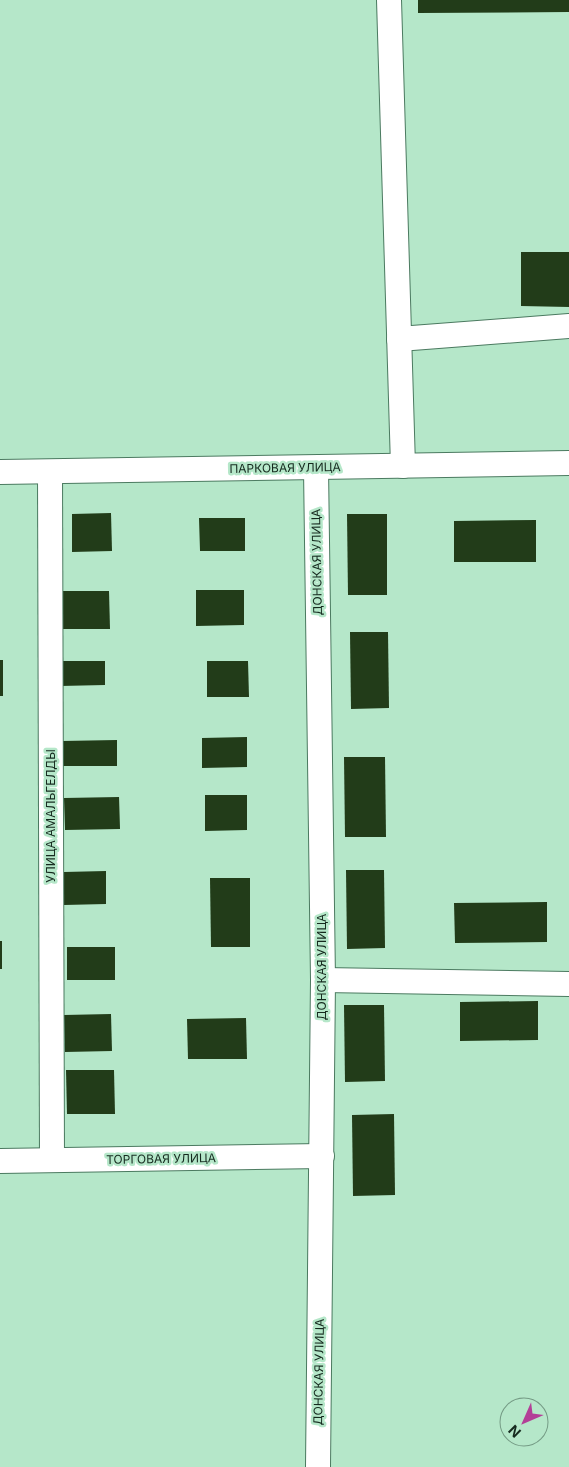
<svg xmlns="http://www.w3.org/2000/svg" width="569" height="1467" viewBox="0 0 569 1467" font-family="Inter,sans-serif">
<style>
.building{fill:#223c19}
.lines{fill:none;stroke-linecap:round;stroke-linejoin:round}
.minor-casing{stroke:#4b7a60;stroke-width:26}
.minor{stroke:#fff;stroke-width:24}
.labels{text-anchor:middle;stroke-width:5;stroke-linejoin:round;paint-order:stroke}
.street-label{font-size:12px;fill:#15291e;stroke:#b5e7c9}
</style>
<rect width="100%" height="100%" fill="#b5e7c9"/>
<g class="building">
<path d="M 418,0 L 569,0 L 569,12 L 418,13 Z"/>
<path d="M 521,252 L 569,252 L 569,307 L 521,306 Z"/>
<path d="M 111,513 L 112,551 L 72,552 L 72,514 Z"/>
<path d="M 347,514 L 387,514 L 387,595 L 348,595 Z"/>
<path d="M 199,518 L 245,518 L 245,551 L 200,551 Z"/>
<path d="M 536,520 L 536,562 L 454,562 L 454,521 Z"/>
<path d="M 196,590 L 244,590 L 244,625 L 196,626 Z"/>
<path d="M 63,591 L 109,591 L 110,629 L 63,629 Z"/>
<path d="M 350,632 L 388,632 L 389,708 L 351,709 Z"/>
<rect x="0" y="660" width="3" height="36"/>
<path d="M 60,661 L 105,661 L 105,685 L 60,686 Z"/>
<path d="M 207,661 L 248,661 L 249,697 L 207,697 Z"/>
<path d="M 247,737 L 247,767 L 202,768 L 202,738 Z"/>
<path d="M 117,740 L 117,766 L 63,766 L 62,741 Z"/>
<path d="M 344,757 L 385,757 L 386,837 L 345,837 Z"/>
<path d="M 205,795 L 247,795 L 247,830 L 205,831 Z"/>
<path d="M 119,797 L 120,829 L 65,830 L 64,798 Z"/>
<path d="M 346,870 L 384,870 L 385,948 L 347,949 Z"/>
<path d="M 106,871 L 106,904 L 64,905 L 64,872 Z"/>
<path d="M 210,878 L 250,878 L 250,947 L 211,947 Z"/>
<path d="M 547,902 L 547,942 L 455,943 L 454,903 Z"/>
<rect x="0" y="941" width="2" height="28"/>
<rect x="67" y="947" width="48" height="33"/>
<path d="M 538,1001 L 538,1040 L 460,1041 L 460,1002 Z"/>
<path d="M 344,1005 L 384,1005 L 385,1081 L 345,1082 Z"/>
<path d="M 111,1014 L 112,1051 L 65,1052 L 64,1015 Z"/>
<path d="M 246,1018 L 247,1059 L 188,1059 L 187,1019 Z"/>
<path d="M 66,1070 L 114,1070 L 115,1114 L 67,1114 Z"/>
<path d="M 394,1114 L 395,1195 L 353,1196 L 352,1115 Z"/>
</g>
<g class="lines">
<g class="minor-casing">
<g id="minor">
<path d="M 389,0 L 403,466"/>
<path d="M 399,339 L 569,326"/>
<path d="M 316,468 L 323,980 L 318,1467"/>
<path d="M 0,472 L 569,463"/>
<path d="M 50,472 L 52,1160"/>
<path d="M 323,980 L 569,984"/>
<path d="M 0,1161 L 322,1156"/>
</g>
</g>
<use href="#minor" class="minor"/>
</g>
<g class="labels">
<g class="street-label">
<text transform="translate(285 468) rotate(-1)" y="4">ПАРКОВАЯ УЛИЦА</text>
<text transform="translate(317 562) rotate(-91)" y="4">ДОНСКАЯ УЛИЦА</text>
<text transform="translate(51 816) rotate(-90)" y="4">УЛИЦА АМАЛЬГЕЛДЫ</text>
<text transform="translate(322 967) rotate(-90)" y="4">ДОНСКАЯ УЛИЦА</text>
<text transform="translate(161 1159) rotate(-1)" y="4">ТОРГОВАЯ УЛИЦА</text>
<text transform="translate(319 1372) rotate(-89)" y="4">ДОНСКАЯ УЛИЦА</text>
</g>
</g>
<g transform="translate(524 1422) rotate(225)"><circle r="24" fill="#b5e7c9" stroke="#759b85"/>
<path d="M0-4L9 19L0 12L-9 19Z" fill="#b33f97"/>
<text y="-8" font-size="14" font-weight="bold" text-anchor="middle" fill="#15291e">N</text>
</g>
</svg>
